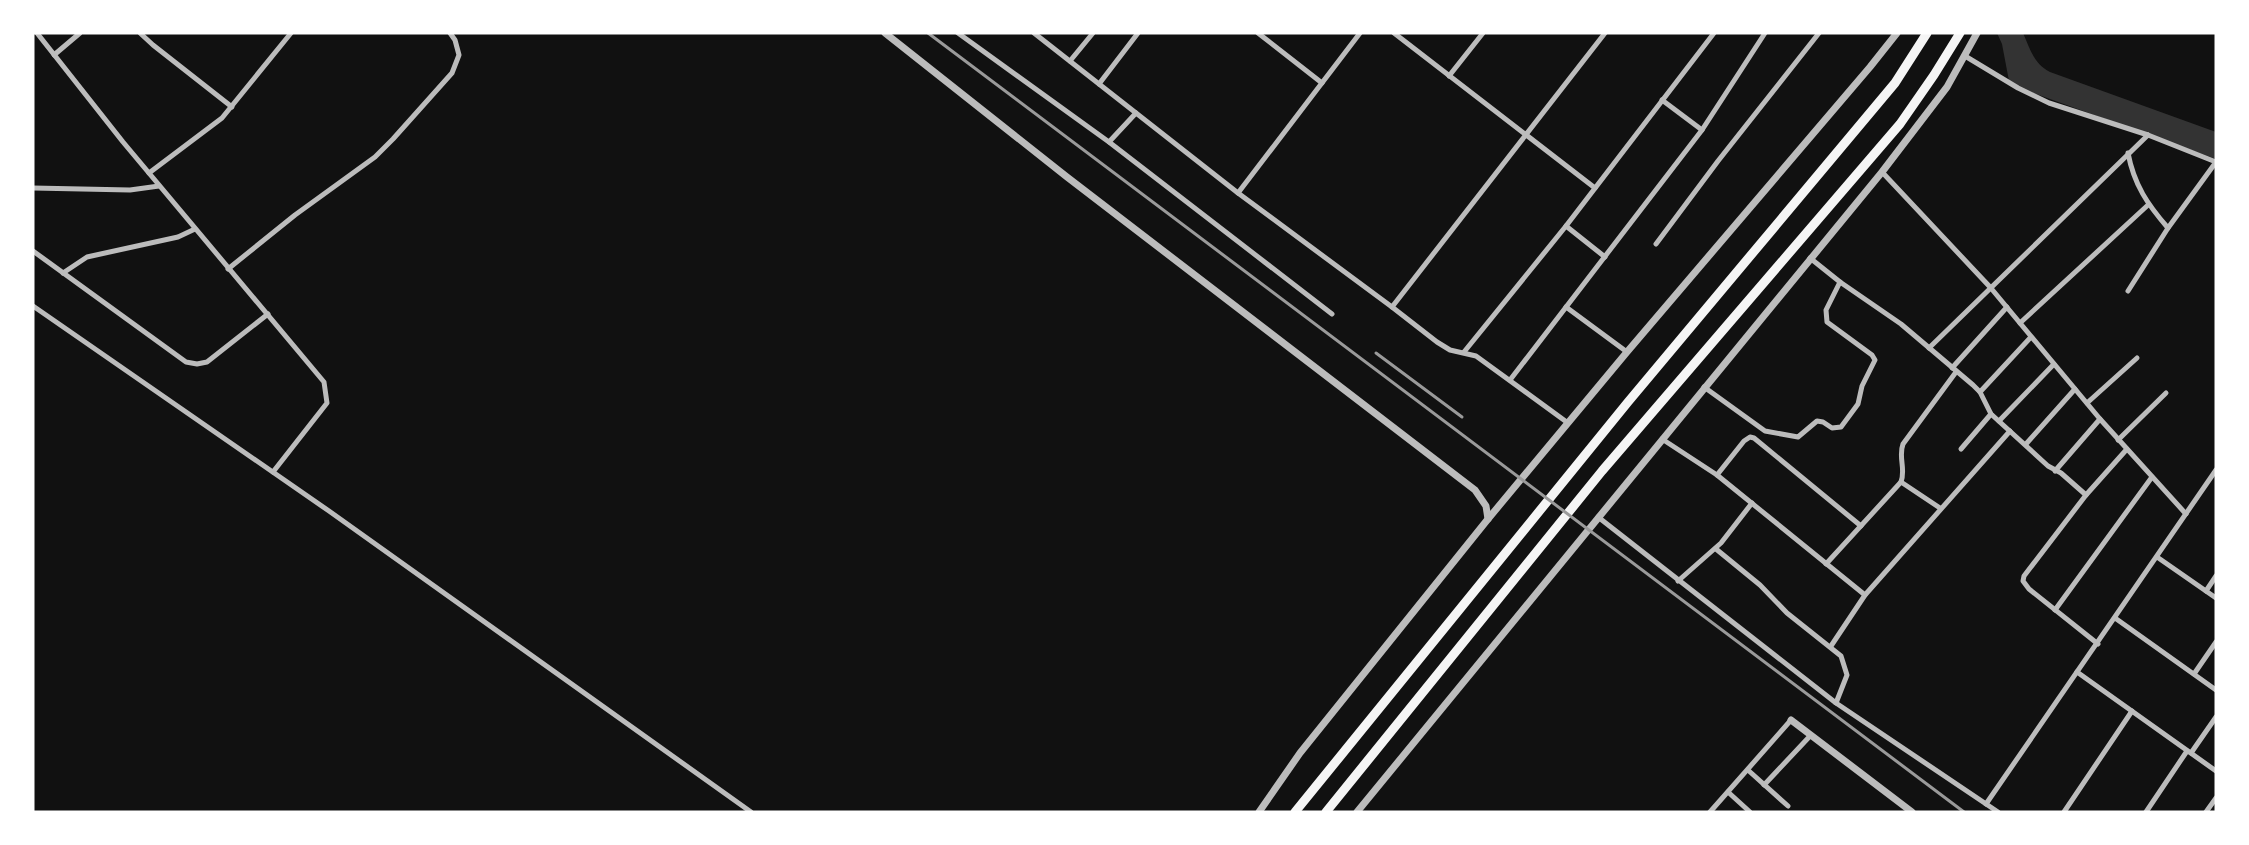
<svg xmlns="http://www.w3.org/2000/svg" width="2249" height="845" viewBox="0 0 2249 845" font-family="'PT Sans',sans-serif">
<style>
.water{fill:#333}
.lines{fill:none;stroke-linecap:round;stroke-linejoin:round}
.minor{stroke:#bcbcbc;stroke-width:5}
.tertiary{stroke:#bcbcbc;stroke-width:7}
.motorway{stroke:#f5f5f5;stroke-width:9}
.rail{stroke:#9a9a9a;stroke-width:3}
</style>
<rect width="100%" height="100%" fill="#111"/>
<path class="water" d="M 1997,33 L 2023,33 C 2030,49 2034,64 2050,72 L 2216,132 L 2216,159 L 2017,87 L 2009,81 L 2002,44 Z"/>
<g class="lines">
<g class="minor">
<path d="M 37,33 L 123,142 L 324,382 L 327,403 L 273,472"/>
<path d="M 140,33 L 153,45 L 232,107"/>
<path d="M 958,33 L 1109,142 L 1332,314"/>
<path d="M 1034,33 L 1238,193 L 1392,307 L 1437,342 L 1450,350 L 1476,356 L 1568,423"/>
<path d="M 1258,33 L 1322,83"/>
<path d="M 1394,33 L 1595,188"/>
<path d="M 54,55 L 80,33"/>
<path d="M 1965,56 L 2018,88 L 2049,103 L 2148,135 L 2216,162 L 2168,228 L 2128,291"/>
<path d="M 1070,61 L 1093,33"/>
<path d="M 1449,76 L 1483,33"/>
<path d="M 1099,84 L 1138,33"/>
<path d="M 1662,100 L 1702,130"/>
<path d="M 1109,142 L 1136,113"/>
<path d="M 2128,153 C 2134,185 2148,205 2168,228"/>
<path d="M 1882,172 L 1990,287 L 2100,419 L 2186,514"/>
<path d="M 149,173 L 222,118 L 291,33"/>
<path d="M 33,188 L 130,190 L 159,186"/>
<path d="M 1238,193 L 1360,33"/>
<path d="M 1566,226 L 1605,257"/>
<path d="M 1656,244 L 1718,161 L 1819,33"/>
<path d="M 33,251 L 186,362 L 197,364 L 207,362 L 268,314"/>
<path d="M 1810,258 L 1840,282 L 1901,324 L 1973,385 L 1980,392 L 1991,414 L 2048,466 L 2061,473 L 2086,495"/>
<path d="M 228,269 L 295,215 L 375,157 L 393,139 L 452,73 L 459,55 L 455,40 L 450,33"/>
<path d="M 63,273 L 87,257 L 178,237 L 195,229"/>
<path d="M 33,306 L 329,511 L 751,812"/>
<path d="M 1392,307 L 1605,33"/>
<path d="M 1566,307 L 1627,352"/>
<path d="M 2020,323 L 2148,205"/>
<path d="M 1929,348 L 2148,135"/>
<path d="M 1464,352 L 1566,226 L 1714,33"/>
<path d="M 1952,368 L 2007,307"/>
<path d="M 1510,380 L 1702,130 L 1765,33"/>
<path d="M 1704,387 L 1765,431 L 1798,437 L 1817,421 L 1823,422 L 1832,428 L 1841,427 L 1858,404 L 1862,386 L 1875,360 L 1872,355 L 1827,322 L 1826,310 L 1840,282"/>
<path d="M 1980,392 L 2031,337"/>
<path d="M 2087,403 L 2137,358"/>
<path d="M 1999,421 L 2054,364"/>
<path d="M 1662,439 L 1717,475 L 1865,595"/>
<path d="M 2118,440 L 2166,393"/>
<path d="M 2026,444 L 2075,389"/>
<path d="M 1961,449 L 1991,414"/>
<path d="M 2055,471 L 2100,419"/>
<path d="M 1717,475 L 1744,441 L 1750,437 L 1754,438 L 1861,526"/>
<path d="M 1901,482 L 1940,508"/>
<path d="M 1598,517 L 1836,703 L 1998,812"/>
<path d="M 1716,549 L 1760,585 L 1787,613 L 1841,656 L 1847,675 L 1836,703"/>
<path d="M 2157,557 L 2216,598"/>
<path d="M 1826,564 L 1901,482 C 1906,469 1898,457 1903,444 L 1956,372"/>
<path d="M 1678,581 L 1721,543 L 1752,503"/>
<path d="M 2206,591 L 2216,576"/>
<path d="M 2055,610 L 2152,477"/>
<path d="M 2115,618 L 2216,690"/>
<path d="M 2098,644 L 2029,589 L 2023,581 L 2024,576 L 2086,495 L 2127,449"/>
<path d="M 1831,646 L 1865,595 L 2010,431"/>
<path d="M 2077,672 L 2216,771"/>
<path d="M 2194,674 L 2216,642"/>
<path d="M 2191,753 L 2216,717"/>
<path d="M 1749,771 L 1788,806"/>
<path d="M 1764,785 L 1811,735"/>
<path d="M 1728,792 L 1750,812"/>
<path d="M 1986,804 L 2216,470"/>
<path d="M 1710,812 L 1791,720"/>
<path d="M 2064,812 L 2132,711"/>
<path d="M 2146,812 L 2187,751"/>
<path d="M 2206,812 L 2216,798"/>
</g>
<g class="tertiary">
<path d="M 885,33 L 1067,177 L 1475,490 L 1486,506 L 1488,519"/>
<path d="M 1791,720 L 1912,812"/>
<path d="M 1259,812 L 1300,753 L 1488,519 L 1627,352 L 1870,67 L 1897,33"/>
<path d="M 1357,812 L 1882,172 L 1947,87 L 1977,33"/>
</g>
<g class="motorway">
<path d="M 1295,812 L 1628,402 L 1895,83 L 1927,33"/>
<path d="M 1326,812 L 1602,471 L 1900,124 L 1934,75 L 1960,33"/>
</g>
<g class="rail">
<path d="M 928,33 L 1964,812"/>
<path d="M 1376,353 L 1462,417"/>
</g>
</g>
<rect width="2249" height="845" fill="none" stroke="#ffffff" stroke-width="69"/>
</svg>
